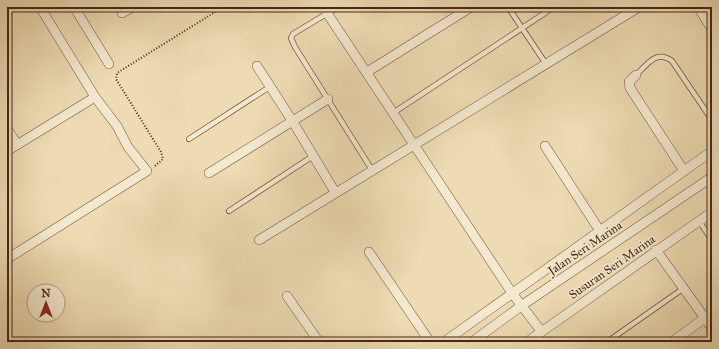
<svg xmlns="http://www.w3.org/2000/svg" width="719" height="349" viewBox="0 0 719 349" font-family="'IM FELL Great Primer',serif">
<style>
.lines{fill:none;stroke-linecap:round;stroke-linejoin:round}
.service-casing{stroke:#6f543f;stroke-width:6}
.minor-casing{stroke:#6f543f;stroke-width:10}
.path{stroke:#452718;stroke-width:2;stroke-dasharray:1 2;stroke-linecap:butt}
.service{stroke:#f4e8ce;stroke-width:4.5}
.minor{stroke:#f4e8ce;stroke-width:9}
.labels{text-anchor:middle;stroke-width:3.5;stroke-linejoin:round;paint-order:stroke}
.street-label{font-size:12px;fill:#452718;stroke:#f4e8ce}
</style>
<rect width="100%" height="100%" fill="#eedbb3"/>
<filter id="stains"><feTurbulence type="fractalNoise" baseFrequency=".005" numOctaves="4"/><feColorMatrix values="0 0 0 0 .2 0 0 0 0 .09 0 0 0 0 .02 0 0 0 .5 -.17"/></filter>
<radialGradient id="worn" r=".72"><stop offset=".6" stop-color="#630" stop-opacity="0"/><stop offset="1" stop-color="#630" stop-opacity=".3"/></radialGradient>
<g class="lines">
<g class="service-casing">
<g id="service">
<path d="M 338,7 L 293,34 L 291,38 L 295,47 L 372,170"/>
<path d="M 508,7 L 546,64"/>
<path d="M 636,75 C 647,65 656,49 672,61 L 712,120"/>
<path d="M 393,113 L 554,7"/>
<path d="M 189,139 L 271,86"/>
<path d="M 229,211 L 313,156"/>
<path d="M 699,221 L 712,240"/>
<path d="M 607,342 L 684,288"/>
</g>
</g>
<g class="minor-casing">
<g id="minor">
<path d="M 74,7 L 109,64"/>
<path d="M 698,7 L 712,29"/>
<path d="M 122,13 L 133,7"/>
<path d="M 327,13 L 512,293 L 541,331"/>
<path d="M 257,66 L 293,122 L 335,192"/>
<path d="M 367,72 L 471,7"/>
<path d="M 636,75 L 629,82 L 630,88 L 684,171"/>
<path d="M 7,129 L 17,144"/>
<path d="M 545,146 L 600,231"/>
<path d="M 7,151 L 95,97"/>
<path d="M 209,173 L 328,99"/>
<path d="M 259,240 L 639,7"/>
<path d="M 656,250 L 712,328"/>
<path d="M 369,252 L 430,342"/>
<path d="M 7,259 L 147,171 L 128,147 L 117,126 L 95,97 L 40,7"/>
<path d="M 287,296 L 319,342"/>
<path d="M 444,342 L 712,151"/>
<path d="M 472,342 L 521,306 L 712,177"/>
<path d="M 527,342 L 712,212"/>
<path d="M 672,342 L 705,318"/>
</g>
</g>
<path class="path" d="M 155,166 L 163,159 L 161,152 L 116,79 L 117,73 L 223,7"/>
<use href="#service" class="service"/>
<use href="#minor" class="minor"/>
</g>
<g class="labels">
<g class="street-label">
<text transform="translate(585 248) rotate(-34)" y="4">Jalan Seri Marina</text>
<text transform="translate(612 267) rotate(-35)" y="4">Susuran Seri Marina</text>
</g>
</g>
<rect width="719" height="349" fill="none" stroke="#eedbb3" stroke-width="24"/>
<rect x="8" y="8" width="703" height="333" fill="none" stroke="#452718" stroke-width="2"/>
<rect x="12" y="12" width="695" height="325" fill="none" stroke="#452718"/>
<g transform="translate(46 303)"><circle r="19" fill="#f4e8ce" stroke="#ae9b85"/>
<path d="M0-3L7 15L0 10L-7 15Z" fill="#8f2418"/>
<text y="-6" font-size="11" font-weight="bold" text-anchor="middle" fill="#452718">N</text>
</g>
<rect width="100%" height="100%" filter="url(#stains)"/>
<rect width="100%" height="100%" fill="url(#worn)"/>
</svg>
